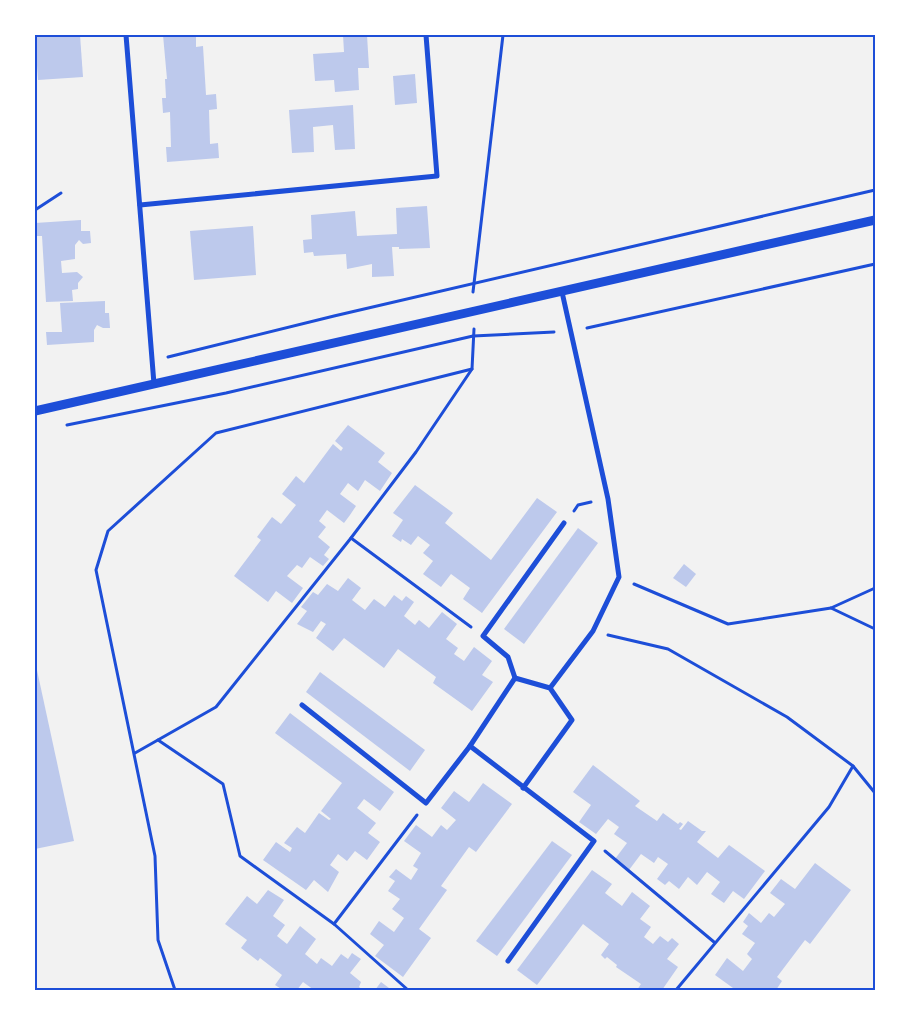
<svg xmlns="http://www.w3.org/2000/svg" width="910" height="1025" viewBox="0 0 910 1025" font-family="'Zilla Slab',serif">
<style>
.building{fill:#bdc9ec}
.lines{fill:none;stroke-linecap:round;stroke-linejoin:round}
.path{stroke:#1d4ed8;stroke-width:3}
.minor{stroke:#1d4ed8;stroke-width:5}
.tertiary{stroke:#1d4ed8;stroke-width:9}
.neatline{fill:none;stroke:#1d4ed8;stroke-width:2}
</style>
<rect width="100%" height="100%" fill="#f2f2f2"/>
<g class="building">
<path d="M 35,35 L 80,35 L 83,77 L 38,80 Z"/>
<path d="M 163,35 L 196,35 L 196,47 L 203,46 L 206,95 L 216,94 L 217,109 L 209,110 L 210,144 L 218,143 L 219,158 L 167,162 L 166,147 L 171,147 L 170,112 L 163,113 L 162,98 L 166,98 L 165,79 L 167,79 Z"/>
<path d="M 343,35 L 367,35 L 369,68 L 358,68 L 359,90 L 335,92 L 334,80 L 315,81 L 313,54 L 344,52 Z"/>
<path d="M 415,74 L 417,103 L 395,105 L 393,76 Z"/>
<path d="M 353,105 L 355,149 L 335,150 L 333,125 L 313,127 L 314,152 L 292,153 L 289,110 Z"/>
<path d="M 427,206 L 430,248 L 399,249 L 399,247 L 392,247 L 394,276 L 372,277 L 372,264 L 347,269 L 346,254 L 314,256 L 313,252 L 304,253 L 303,240 L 312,239 L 311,215 L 355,211 L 357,236 L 397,234 L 396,208 Z"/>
<path d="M 81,220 L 81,231 L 90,231 L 91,243 L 83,244 L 79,240 L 75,245 L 75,259 L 61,261 L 62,273 L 77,272 L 83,277 L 78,283 L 78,289 L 72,290 L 73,301 L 46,302 L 42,236 L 35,236 L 35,223 Z"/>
<path d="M 253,226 L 256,275 L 194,280 L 190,231 Z"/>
<path d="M 105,301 L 105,313 L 109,313 L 110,328 L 103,328 L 97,325 L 94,330 L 94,342 L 47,345 L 46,332 L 62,332 L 60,303 Z"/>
<path d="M 348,425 L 385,453 L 378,462 L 392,473 L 380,491 L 365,480 L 358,491 L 348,483 L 340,494 L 356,506 L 350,515 L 344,523 L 327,510 L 319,521 L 326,527 L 318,537 L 330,547 L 324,555 L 329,559 L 323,566 L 310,557 L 302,568 L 297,565 L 287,576 L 303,588 L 292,603 L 276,591 L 268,602 L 234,576 L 261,540 L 257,537 L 272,517 L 281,524 L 296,505 L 282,494 L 296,476 L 304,483 L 333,444 L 341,451 L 343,448 L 335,441 Z"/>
<path d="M 415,485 L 453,513 L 445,523 L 491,560 L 537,498 L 557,512 L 482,613 L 463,599 L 470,588 L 451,574 L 441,587 L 423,574 L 433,561 L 423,553 L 430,545 L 418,536 L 411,545 L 402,539 L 401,542 L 392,536 L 403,520 L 393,513 Z"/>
<path d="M 578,528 L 598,543 L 524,644 L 504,629 Z"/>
<path d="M 684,564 L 696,574 L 686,587 L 673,578 Z"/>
<path d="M 348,578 L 361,588 L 352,600 L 365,610 L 374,599 L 385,607 L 394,595 L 402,601 L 406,596 L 414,602 L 404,616 L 415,625 L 419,620 L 429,628 L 442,612 L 457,624 L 446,639 L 458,648 L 454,654 L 464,661 L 474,647 L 492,661 L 482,675 L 493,682 L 472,711 L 433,683 L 436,677 L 398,649 L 384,668 L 344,638 L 333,651 L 316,638 L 326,624 L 321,621 L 313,632 L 297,624 L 307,611 L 301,607 L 313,592 L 318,595 L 327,584 L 338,591 Z"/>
<path d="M 35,661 L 74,841 L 35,849 Z"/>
<path d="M 320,672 L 425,750 L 410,771 L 306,692 Z"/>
<path d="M 290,713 L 394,792 L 380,811 L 364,799 L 357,808 L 376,823 L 368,833 L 380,842 L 367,860 L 355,851 L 347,861 L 338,854 L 330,865 L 339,872 L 328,892 L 314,880 L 306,890 L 263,860 L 276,842 L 290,852 L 292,848 L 284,843 L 297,827 L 305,833 L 319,813 L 329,820 L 331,819 L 321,811 L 342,783 L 275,733 Z"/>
<path d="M 593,765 L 640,801 L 635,806 L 657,821 L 663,813 L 678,824 L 680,822 L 683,824 L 679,829 L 681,830 L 688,821 L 702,831 L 706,831 L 697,842 L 718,858 L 729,845 L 765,871 L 744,899 L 733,891 L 724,903 L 711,894 L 720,882 L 707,872 L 697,885 L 688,877 L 679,889 L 669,881 L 665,885 L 657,879 L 668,864 L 658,857 L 654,863 L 641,854 L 629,870 L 615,859 L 627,843 L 614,834 L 619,827 L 608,819 L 596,834 L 579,822 L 591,805 L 573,792 Z"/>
<path d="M 483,783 L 512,804 L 476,852 L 469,847 L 441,886 L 447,890 L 419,929 L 431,938 L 403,977 L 375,956 L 384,945 L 370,934 L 379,921 L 394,932 L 404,918 L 392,909 L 400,899 L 388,891 L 395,881 L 389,877 L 396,869 L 411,880 L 418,869 L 413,866 L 421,853 L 404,841 L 416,825 L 432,837 L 441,825 L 447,830 L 456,820 L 441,808 L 454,791 L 469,802 Z"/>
<path d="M 552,841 L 572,855 L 497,956 L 476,941 Z"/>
<path d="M 815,863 L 851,890 L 810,944 L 805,940 L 777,977 L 782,981 L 776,990 L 731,990 L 733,988 L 715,975 L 727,958 L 743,971 L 752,959 L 747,954 L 755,943 L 742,934 L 748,926 L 743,922 L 749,913 L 761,923 L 769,913 L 774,917 L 785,904 L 770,893 L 781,879 L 795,889 Z"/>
<path d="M 592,870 L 612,884 L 605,893 L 622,906 L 632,892 L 650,906 L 640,919 L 651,927 L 644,937 L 653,944 L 660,936 L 668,942 L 672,938 L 679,944 L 667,959 L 678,967 L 662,990 L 637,990 L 641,984 L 616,967 L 617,965 L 607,957 L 605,959 L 601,955 L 609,944 L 583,924 L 537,985 L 517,970 Z"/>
<path d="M 268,890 L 284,900 L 273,916 L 285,925 L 277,936 L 287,944 L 300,926 L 316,939 L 305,954 L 317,964 L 321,958 L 332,966 L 341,954 L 348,959 L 352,953 L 361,959 L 350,973 L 361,982 L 359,987 L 363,990 L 314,990 L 303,982 L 297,990 L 283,990 L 275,985 L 282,975 L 260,958 L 258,961 L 241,948 L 247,940 L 225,924 L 247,896 L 257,904 Z"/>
<path d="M 381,982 L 389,988 L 392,990 L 375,990 Z"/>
</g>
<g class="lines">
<g class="path">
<path d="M 35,210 L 61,193"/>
<path d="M 473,292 L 503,35"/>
<path d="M 587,328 L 875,264"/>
<path d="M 168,357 L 334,316 L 875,190"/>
<path d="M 67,425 L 226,393 L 473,336 L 554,332"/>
<path d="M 574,511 L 578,505 L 591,502"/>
<path d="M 351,538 L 471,627"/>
<path d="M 634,584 L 728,624 L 831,608 L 875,588"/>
<path d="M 831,608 L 875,629"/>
<path d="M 608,635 L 668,649 L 787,717 L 853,766 L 875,793"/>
<path d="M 158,740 L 223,784 L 240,856 L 334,924 L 408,990"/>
<path d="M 135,753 L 216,707 L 351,538 L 416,452 L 472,369 L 474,329"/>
<path d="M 605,851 L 714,942"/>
<path d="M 334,924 L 417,815"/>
<path d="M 175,990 L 158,940 L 155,856 L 96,570 L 108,531 L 216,433 L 472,369"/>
<path d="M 676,990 L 829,807 L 853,766"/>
</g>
<g class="minor">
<path d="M 126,35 L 154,384"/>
<path d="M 140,205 L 437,176 L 426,35"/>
<path d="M 515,678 L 508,657 L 483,636 L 564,523"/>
<path d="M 550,688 L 593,631 L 619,577 L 608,499 L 562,292"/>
<path d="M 302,705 L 426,803 L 470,746"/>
<path d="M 508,961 L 594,841 L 470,746 L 515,678 L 550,688 L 572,720 L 523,788"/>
</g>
<path class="tertiary" d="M 35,411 L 875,220"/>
</g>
<rect width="910" height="1025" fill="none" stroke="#ffffff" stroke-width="72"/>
<rect x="36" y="36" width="838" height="953" class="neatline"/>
</svg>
